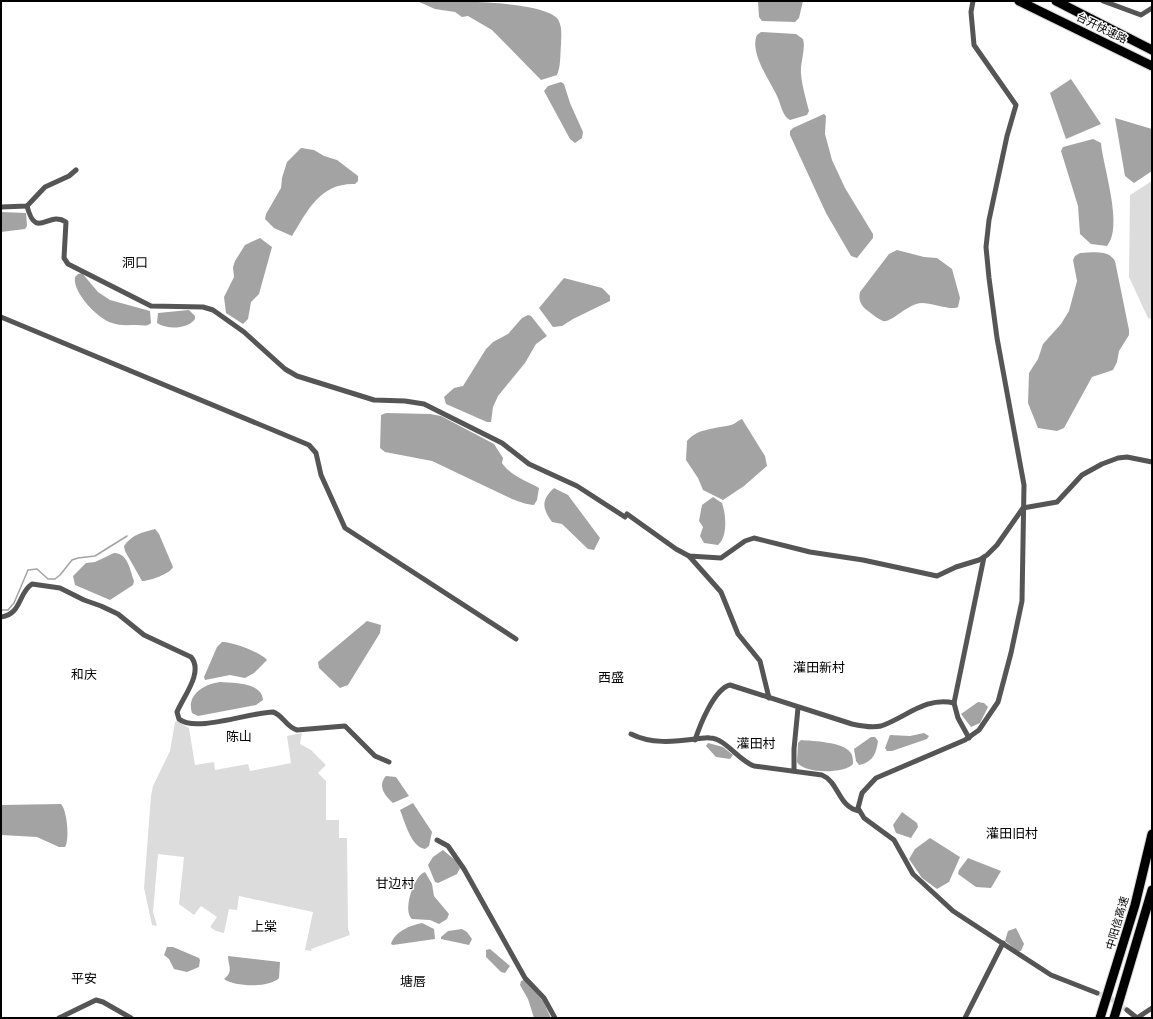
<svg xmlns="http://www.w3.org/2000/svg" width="1153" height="1019" viewBox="0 0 1153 1019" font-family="'Asap Condensed','Noto Sans SC',sans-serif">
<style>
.green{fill:#dcdcdc}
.water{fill:#a3a3a3}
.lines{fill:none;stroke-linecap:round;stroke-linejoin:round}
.stream{stroke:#a3a3a3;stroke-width:1.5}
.street-tunnel{stroke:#d9d9d9;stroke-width:5;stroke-dasharray:5 2.5;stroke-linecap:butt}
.highway-casing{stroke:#dbdbdb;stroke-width:11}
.street{stroke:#555;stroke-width:5}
.highway{stroke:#000;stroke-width:9}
.labels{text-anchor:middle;stroke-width:3;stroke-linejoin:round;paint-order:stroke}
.street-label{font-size:11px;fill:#000;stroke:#fff}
.quarter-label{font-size:13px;fill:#000;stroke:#fff}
</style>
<rect width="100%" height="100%" fill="#fff"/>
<g class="green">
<path d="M 1152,181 L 1152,319 L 1148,318 L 1129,277 L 1130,195 Z"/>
<path d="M 177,721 L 189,728 L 195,765 L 214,762 L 215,770 L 248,764 L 250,771 L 291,763 L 287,736 L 302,733 L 300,744 L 311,750 L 326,765 L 318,773 L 326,781 L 326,820 L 339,820 L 339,838 L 347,838 L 348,928 L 350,935 L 311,949 L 312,951 L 305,950 L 313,912 L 239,896 L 237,910 L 229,909 L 224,933 L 216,931 L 210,927 L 217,917 L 201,906 L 194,915 L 179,904 L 184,857 L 158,854 L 153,912 L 157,926 L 152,925 L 144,888 L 151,796 L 153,786 L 170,751 L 175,722 Z"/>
</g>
<g class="water">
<path d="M 417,1 C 447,1 539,0 557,18 C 563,26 561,36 561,45 C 560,55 561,66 557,75 L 541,80 L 492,30 L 468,16 L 462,17 L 455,12 L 435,9 Z"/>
<path d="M 758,1 L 803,1 L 799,18 L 795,22 L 762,21 L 759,17 Z"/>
<path d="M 761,32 L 796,34 L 803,39 C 806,48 800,63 801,74 C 802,86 806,99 809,111 L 807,115 L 790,120 C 782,116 781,104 777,96 C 770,81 749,52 757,35 Z"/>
<path d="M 1071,79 L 1101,124 L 1066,139 L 1050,93 Z"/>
<path d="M 561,82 L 564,84 L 570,103 L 583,132 L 582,138 L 575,143 L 570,139 L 544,91 L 548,86 Z"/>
<path d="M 824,114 L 826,116 L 825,134 L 832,160 L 845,188 L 873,234 L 873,238 L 857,258 L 851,256 L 826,213 L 790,135 L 790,131 L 793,128 Z"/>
<path d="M 1115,118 L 1152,129 L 1152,171 L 1134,183 L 1125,176 Z"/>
<path d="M 1093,139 L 1101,143 C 1103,167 1124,227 1107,246 L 1091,244 L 1080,234 L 1078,206 L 1061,151 L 1063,147 Z"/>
<path d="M 301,148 L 314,150 L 324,156 L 337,160 L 358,176 L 358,181 L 355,184 C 320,183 308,210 292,236 L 274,228 L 265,219 L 266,214 L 281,188 L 282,178 L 287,162 Z"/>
<path d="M 1,212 L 26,213 L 27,226 L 25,229 L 1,232 Z"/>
<path d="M 260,238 L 272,247 L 259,294 L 251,302 L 248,319 L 243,324 L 226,313 L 224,297 L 234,277 L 233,267 L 235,261 L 245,245 Z"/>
<path d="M 897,250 L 924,257 L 937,258 L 952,269 L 960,298 L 958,307 C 953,311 931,303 922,303 C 906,304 892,323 883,321 C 878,319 872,314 868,311 C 861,306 858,300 860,292 L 889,254 Z"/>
<path d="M 1080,253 C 1092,253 1108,249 1115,261 L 1129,330 L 1129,335 L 1119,351 L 1117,362 L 1113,370 L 1092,377 L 1064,428 L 1057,431 L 1038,428 L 1028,403 L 1029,373 L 1038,359 L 1043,344 L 1061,324 L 1069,311 L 1077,281 L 1073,260 L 1075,256 Z"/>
<path d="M 82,273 L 98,292 L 110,300 L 150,311 L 151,323 C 147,327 142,325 136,325 C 128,325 120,326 112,323 C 98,319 72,292 75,277 L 78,274 Z"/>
<path d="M 564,278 L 602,288 L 610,296 L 610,301 L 573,319 L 562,326 L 553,327 L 539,308 Z"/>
<path d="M 189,310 L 195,316 L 195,319 C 188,329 167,330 157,323 L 158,313 Z"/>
<path d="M 528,315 L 531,316 L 547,336 L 536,344 L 525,363 L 498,396 L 493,407 L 491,422 L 487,422 L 446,404 L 444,397 L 454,388 L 463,386 L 486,349 L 493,342 L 508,334 L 522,318 Z"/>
<path d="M 386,413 L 430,414 L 441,416 L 494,444 L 503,458 L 502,463 C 511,476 526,481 539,488 L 537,500 L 534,505 C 528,505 517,501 512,499 L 432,461 L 385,452 L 380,448 L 381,415 Z"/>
<path d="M 742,419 L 765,456 L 767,466 L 744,486 L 723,500 L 703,490 L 698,478 L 686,460 L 687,441 C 698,428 715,429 731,425 C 735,424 737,421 742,419 Z"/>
<path d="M 554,488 L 568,495 L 600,538 L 594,550 L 588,549 L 562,524 L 552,522 C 543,509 540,501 554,488 Z"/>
<path d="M 713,497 L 722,503 C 726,514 728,537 718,545 L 704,543 L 700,536 L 703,527 L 699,521 L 702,505 Z"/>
<path d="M 155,529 L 159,534 L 173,567 C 170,574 149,581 142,581 L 125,551 L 124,546 C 131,535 143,532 155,529 Z"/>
<path d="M 114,553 C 128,553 130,570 134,581 L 133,585 L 110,600 L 75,585 L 73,576 L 86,563 L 95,562 Z"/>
<path d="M 367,621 L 381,625 L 380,633 L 348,685 L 340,688 L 319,668 L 318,662 Z"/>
<path d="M 222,642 C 231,641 262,653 267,660 L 254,673 L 245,678 L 230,675 L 205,680 L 204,677 L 217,647 Z"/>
<path d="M 220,682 C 233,683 262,682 263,700 L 256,705 L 198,716 L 192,713 C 186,695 204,684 220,682 Z"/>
<path d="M 978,702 L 984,703 L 988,707 L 980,723 L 971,727 L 961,714 Z"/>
<path d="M 924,733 L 929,736 L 927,739 L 892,751 L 887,751 L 885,748 L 890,735 L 910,736 Z"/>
<path d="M 871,737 L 875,737 L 878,741 C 876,754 873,762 859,765 L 856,761 L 854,749 Z"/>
<path d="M 801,740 C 813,741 843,742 850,752 C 853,755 853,760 853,764 C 844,774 804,774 797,762 L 798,743 Z"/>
<path d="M 708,743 L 723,747 L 733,755 L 730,759 L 716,757 L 706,746 Z"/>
<path d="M 386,776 L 396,777 L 409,796 L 393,803 C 385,796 377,786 386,776 Z"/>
<path d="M 413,803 L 432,832 L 429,846 L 425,849 C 411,847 405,822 400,810 Z"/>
<path d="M 61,804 C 67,810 70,840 65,847 L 59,847 L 37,837 L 1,835 L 1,805 Z"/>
<path d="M 902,812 L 917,823 L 918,827 L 911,838 L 896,833 L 893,825 Z"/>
<path d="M 930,838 L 960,857 L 949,882 L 937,889 L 922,878 L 909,859 L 915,849 Z"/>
<path d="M 443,850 L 455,860 L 460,868 L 457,874 L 438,883 L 435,882 L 428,865 L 433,857 Z"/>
<path d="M 968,858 L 1001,871 L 991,888 L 976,887 L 958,874 L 959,870 Z"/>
<path d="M 425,872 L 432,884 L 434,896 L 449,914 L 447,919 L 439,924 L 430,920 L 412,919 C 402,911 414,875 425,872 Z"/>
<path d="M 422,923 L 434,929 L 435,939 L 393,945 L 391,944 C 394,932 411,925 422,923 Z"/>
<path d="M 1016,928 L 1024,944 L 1021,951 L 1018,951 L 1005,941 L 1008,931 Z"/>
<path d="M 462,929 L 467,932 L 472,939 L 469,945 L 441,939 L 441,937 L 448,931 Z"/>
<path d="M 167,947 L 173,947 L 199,958 L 200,960 L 199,967 L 187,972 L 174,969 L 169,959 L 164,955 Z"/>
<path d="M 490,949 L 510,966 L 505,973 L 501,972 L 486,957 L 486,950 Z"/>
<path d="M 228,956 L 280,962 L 279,978 C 270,988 235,987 224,979 C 234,971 228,966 228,956 Z"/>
<path d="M 524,980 L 543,1001 L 551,1018 L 534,1018 L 528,999 L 520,985 L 521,981 Z"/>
</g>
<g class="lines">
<path class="stream" d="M 1,610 L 8,610 L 14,603 L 28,570 L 37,569 L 48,579 L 55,579 L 60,575 L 72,560 L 78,558 L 95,556 L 127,536"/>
<path class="street-tunnel" d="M 1097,993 L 1110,998 L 1127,1010"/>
<g class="highway-casing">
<g id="highway">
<path d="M 1019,1 L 1152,66"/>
<path d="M 1056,1 L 1152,50"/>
<path d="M 1100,1018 L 1135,905 L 1152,834"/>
<path d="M 1114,1018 L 1152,890"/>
</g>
</g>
<g class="street">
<path d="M 973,1 L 971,12 L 974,45 L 1016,105 L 1007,136 L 989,220 L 986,247 L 989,278 L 997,338 L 1024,485 L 1022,601 L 1011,653 L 998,702 L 979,730 L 965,740 L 876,778 L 862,793 L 858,808 L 864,818 L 894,840 L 913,874 L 953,911 L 1051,975 L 1097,993"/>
<path d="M 1103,1 L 1141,15 L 1152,8"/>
<path d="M 27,206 C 36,241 48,210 66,222 L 64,258 L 68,264 L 151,306 L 203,307 L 213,310 L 244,332 L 285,369 L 297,376 L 374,400 L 405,401 L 424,404 L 502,443 L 529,464 L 577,486 L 625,517"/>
<path d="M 1,207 L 27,206 L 45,187 L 69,176 L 76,170"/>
<path d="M 1,317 L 309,445 L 316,453 L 321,475 L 345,528 L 516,639"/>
<path d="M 627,514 L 676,549 L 689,556 L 721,558 L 745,541 L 754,538 L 810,552 L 863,560 L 937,576 L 956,567 L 979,560 L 987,555 L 997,545 L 1023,508 L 1057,502 L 1082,475 L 1102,464 L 1118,458 L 1127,457 L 1152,462"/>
<path d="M 689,556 L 721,592 L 738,634 L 760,661 L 769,698"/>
<path d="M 1,617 C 22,614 18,593 32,584 L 60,588 L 84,600 L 101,606 L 118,614 L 144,635 L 191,657 C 204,672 183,697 177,712 L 179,719 C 195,733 251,712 273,712 C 283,715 286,727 297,730 L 345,726 L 375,756 L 389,762"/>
<path d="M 631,734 C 651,744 673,742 695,739 C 700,739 706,737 710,738 C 725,738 739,761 754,766 L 822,775 C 839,782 838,807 859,811"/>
<path d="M 969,738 L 958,718 L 954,703 L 984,557"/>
<path d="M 695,740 C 700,725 714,689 730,685 L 852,724 C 861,726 872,728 881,726 C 905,718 926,696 954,703"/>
<path d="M 794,771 L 794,749 L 798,708"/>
<path d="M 437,840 L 448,846 L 464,869 L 525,978 L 544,998 L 555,1018"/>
<path d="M 1127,1010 L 1137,1018"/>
<path d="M 59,1018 L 96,1000 L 103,1002 L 131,1018"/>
<path d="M 965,1018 L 1003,943"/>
<path d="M 1137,1018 L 1152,1008"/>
</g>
<use href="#highway" class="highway"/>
</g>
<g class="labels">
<g class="street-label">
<text transform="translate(1102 28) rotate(26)" y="4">台开快速路</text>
<text transform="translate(1117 923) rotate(-74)" y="4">中阳信高速</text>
</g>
<g class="quarter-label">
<text x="135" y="267">洞口</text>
<text x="819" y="672">灌田新村</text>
<text x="84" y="679">和庆</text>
<text x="611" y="682">西盛</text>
<text x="239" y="741">陈山</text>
<text x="756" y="748">灌田村</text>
<text x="1012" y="838">灌田旧村</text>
<text x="395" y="888">甘边村</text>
<text x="264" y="931">上棠</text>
<text x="84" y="983">平安</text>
<text x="413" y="986">塘唇</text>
</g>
</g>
<rect width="1153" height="1019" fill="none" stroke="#000000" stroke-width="4"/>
</svg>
